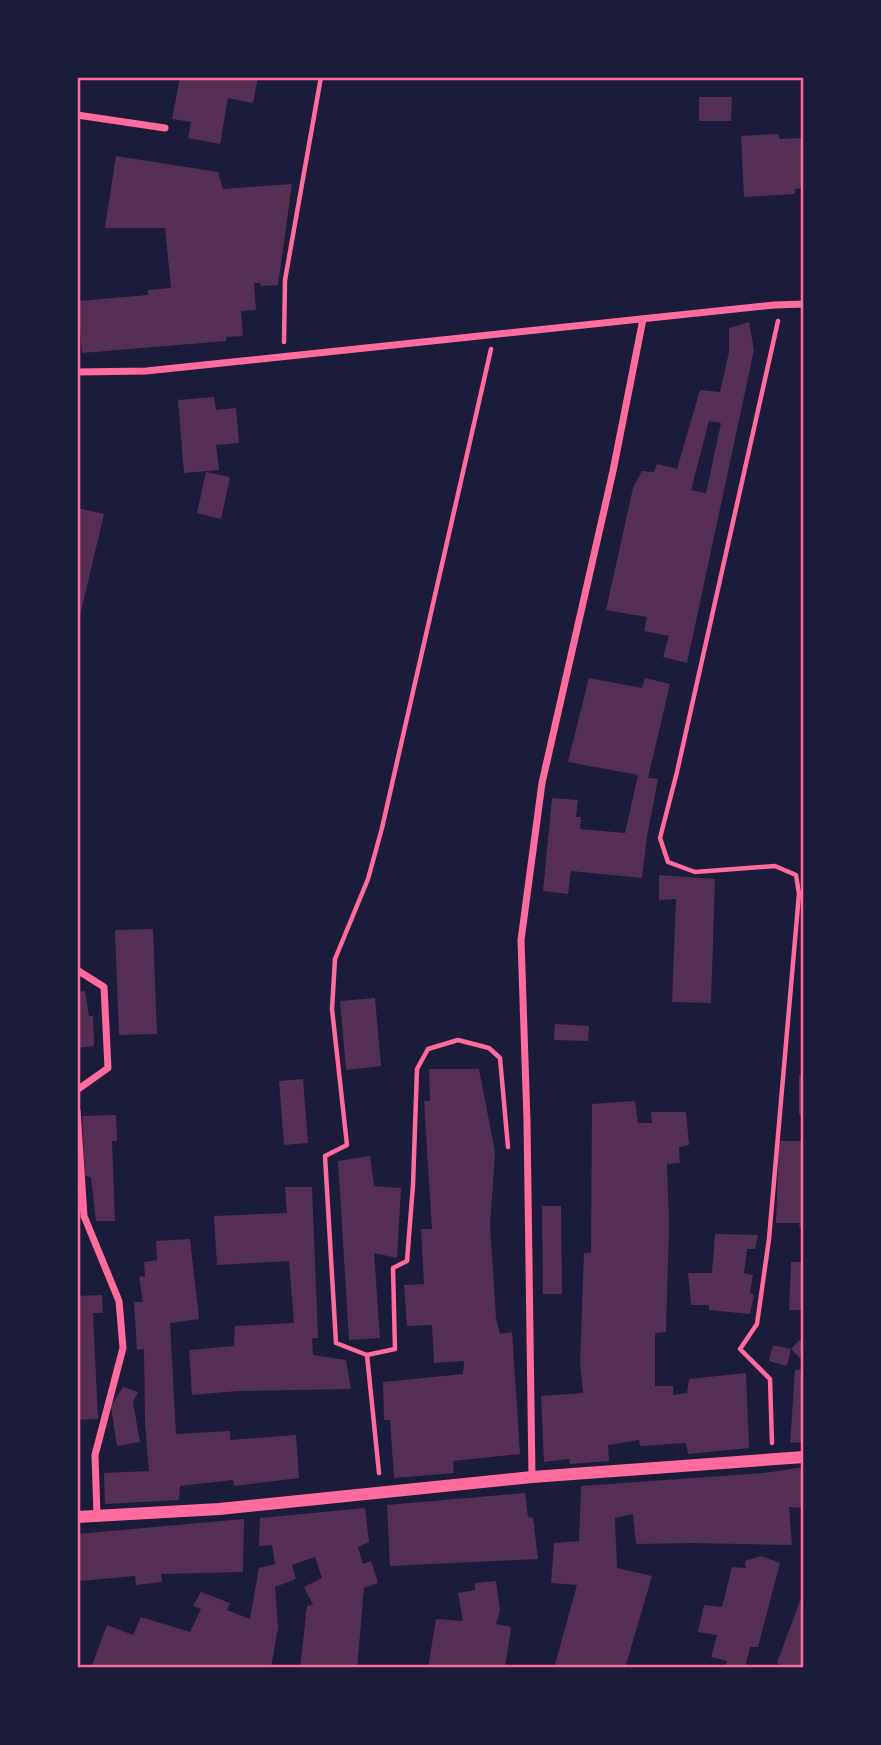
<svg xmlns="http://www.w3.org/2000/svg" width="881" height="1745" viewBox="0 0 881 1745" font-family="Spectral,serif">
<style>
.building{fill:#542f53;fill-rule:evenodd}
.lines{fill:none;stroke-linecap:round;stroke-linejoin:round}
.path{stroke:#ff6b9d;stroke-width:4.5}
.minor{stroke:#ff6b9d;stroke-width:7}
.tertiary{stroke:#ff6b9d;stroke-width:12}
.neatline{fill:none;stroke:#ff6b9d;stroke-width:2.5}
</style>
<rect width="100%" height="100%" fill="#1b1b3a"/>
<g class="building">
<path d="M 180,77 L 258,77 L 253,103 L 228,98 L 220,144 L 188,138 L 191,122 L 172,119 Z"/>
<path d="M 699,97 L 732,97 L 731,121 L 699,121 Z"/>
<path d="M 778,134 L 780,139 L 804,138 L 804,188 L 795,189 L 795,194 L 744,197 L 741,136 Z"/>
<path d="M 116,156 L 218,172 L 223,189 L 292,184 L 278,285 L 261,286 L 260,283 L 254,283 L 256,310 L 241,311 L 243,336 L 226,337 L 226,341 L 82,353 L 78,301 L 148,295 L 148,290 L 171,288 L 165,228 L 105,228 Z"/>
<path d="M 749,322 L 754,350 L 687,663 L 663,657 L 669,636 L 644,631 L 647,617 L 606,610 L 633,488 L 642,471 L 654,472 L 657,464 L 677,469 L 700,390 L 720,392 L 729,352 L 729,328 ZM 709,421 L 721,423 L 706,493 L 691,490 Z"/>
<path d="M 214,397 L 216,410 L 236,408 L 239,443 L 216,445 L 219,470 L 184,473 L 178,400 Z"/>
<path d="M 206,472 L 230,477 L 221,519 L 197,513 Z"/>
<path d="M 77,508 L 104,514 L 78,624 L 77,624 Z"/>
<path d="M 589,678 L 642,688 L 645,678 L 670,684 L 648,778 L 658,779 L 647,836 L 642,878 L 571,871 L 568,894 L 543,891 L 552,798 L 578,800 L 576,817 L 581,817 L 580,829 L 625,833 L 638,775 L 568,762 Z"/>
<path d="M 659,875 L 715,879 L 711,1003 L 672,1002 L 676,899 L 659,900 Z"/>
<path d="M 153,929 L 157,1034 L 119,1035 L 115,930 Z"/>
<path d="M 85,991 L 89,1016 L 93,1016 L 94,1046 L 77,1048 L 77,992 Z"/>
<path d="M 375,998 L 381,1066 L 346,1070 L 340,1001 Z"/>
<path d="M 555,1024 L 589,1026 L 588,1041 L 554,1040 Z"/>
<path d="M 429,1069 L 479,1069 L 495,1152 L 490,1225 L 496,1318 L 500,1334 L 512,1332 L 520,1454 L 453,1461 L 454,1473 L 394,1478 L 390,1420 L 384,1420 L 383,1382 L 463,1374 L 464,1361 L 434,1363 L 432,1325 L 407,1326 L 404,1285 L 424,1284 L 421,1229 L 432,1229 L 424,1101 L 430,1101 Z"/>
<rect x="799" y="1075" width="5" height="40"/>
<path d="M 303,1079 L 308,1143 L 284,1145 L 279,1081 Z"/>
<path d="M 635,1101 L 638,1123 L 652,1123 L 651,1112 L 686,1112 L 689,1145 L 679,1147 L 680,1163 L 667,1164 L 669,1226 L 666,1332 L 655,1333 L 655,1386 L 673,1386 L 673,1395 L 687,1393 L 689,1379 L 746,1373 L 749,1448 L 688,1454 L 686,1443 L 640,1446 L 639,1440 L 608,1445 L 609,1461 L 570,1464 L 569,1459 L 544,1462 L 541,1396 L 583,1393 L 580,1363 L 584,1253 L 591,1253 L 592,1104 Z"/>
<path d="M 116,1115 L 117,1141 L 112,1141 L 115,1221 L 96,1221 L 91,1177 L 85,1176 L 82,1116 Z"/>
<path d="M 779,1141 L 804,1141 L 804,1228 L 799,1228 L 800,1223 L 776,1223 Z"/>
<path d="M 370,1156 L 374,1186 L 401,1188 L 397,1258 L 374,1253 L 380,1338 L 349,1340 L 338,1161 Z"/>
<path d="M 285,1187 L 312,1187 L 318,1338 L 312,1338 L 313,1355 L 346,1360 L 351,1389 L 238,1391 L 192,1395 L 189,1350 L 234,1346 L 235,1326 L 294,1323 L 289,1261 L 217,1265 L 214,1216 L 287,1213 Z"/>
<path d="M 542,1206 L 561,1206 L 562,1294 L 543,1294 Z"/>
<path d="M 715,1234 L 758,1235 L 755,1249 L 747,1249 L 744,1273 L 753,1275 L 750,1293 L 754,1295 L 750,1314 L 709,1310 L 709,1305 L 691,1305 L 688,1273 L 712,1273 Z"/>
<path d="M 190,1239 L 199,1319 L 170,1323 L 176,1434 L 230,1431 L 230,1440 L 296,1435 L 299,1478 L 234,1486 L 233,1480 L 180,1486 L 179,1500 L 105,1504 L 104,1473 L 149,1471 L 145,1422 L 144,1349 L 137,1350 L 134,1302 L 143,1302 L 139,1276 L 145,1277 L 144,1262 L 157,1260 L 156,1241 Z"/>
<path d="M 791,1262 L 804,1262 L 804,1310 L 789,1310 Z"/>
<path d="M 102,1295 L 103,1313 L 93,1313 L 98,1419 L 77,1420 L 77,1296 Z"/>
<path d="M 799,1340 L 804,1343 L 804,1362 L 791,1349 Z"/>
<path d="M 773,1345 L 791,1349 L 787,1366 L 769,1361 Z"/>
<path d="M 804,1369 L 804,1442 L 790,1443 L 795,1370 Z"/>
<path d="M 123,1387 L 138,1392 L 133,1402 L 140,1442 L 117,1446 L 111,1406 Z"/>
<path d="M 804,1467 L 804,1508 L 789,1507 L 792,1545 L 692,1543 L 636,1544 L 633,1514 L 615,1518 L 617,1568 L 652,1576 L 625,1668 L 554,1668 L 577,1585 L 551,1583 L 554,1543 L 579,1541 L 581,1486 L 764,1473 Z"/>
<path d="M 525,1493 L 528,1517 L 533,1518 L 538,1559 L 390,1566 L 387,1505 Z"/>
<path d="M 365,1508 L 369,1542 L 358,1547 L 363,1564 L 371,1561 L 378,1583 L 364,1588 L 357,1668 L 300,1668 L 307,1606 L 313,1605 L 304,1587 L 322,1578 L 315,1557 L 292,1565 L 296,1579 L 275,1587 L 278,1627 L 271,1668 L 218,1668 L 207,1665 L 206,1668 L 91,1668 L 107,1625 L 133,1635 L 141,1617 L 190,1632 L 201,1609 L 193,1606 L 201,1592 L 230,1603 L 227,1610 L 250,1619 L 259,1568 L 275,1564 L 272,1545 L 259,1546 L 260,1518 Z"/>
<path d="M 244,1519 L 243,1572 L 161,1574 L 162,1582 L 136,1585 L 135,1576 L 80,1581 L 80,1567 L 77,1567 L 77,1534 Z"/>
<path d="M 761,1556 L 780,1563 L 758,1647 L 750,1647 L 745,1668 L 725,1668 L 727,1661 L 711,1657 L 717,1635 L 698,1632 L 704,1605 L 722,1607 L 732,1567 L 746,1568 L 745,1561 Z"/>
<path d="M 496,1581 L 500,1611 L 496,1624 L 511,1627 L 505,1668 L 428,1668 L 436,1619 L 463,1621 L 458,1593 L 475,1590 L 475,1583 Z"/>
<path d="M 804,1590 L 804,1668 L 781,1668 L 782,1665 L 777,1663 Z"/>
</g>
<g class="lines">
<g class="path">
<path d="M 284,342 L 285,280 L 321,77"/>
<path d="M 367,1355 L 395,1349 L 393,1268 L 407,1261 L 413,1185 L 417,1069 L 428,1049 L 458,1040 L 489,1048 L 500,1058 L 508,1147"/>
<path d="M 772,1443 L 770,1379 L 740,1349 L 757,1324 L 769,1239 L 799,894 L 796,875 L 775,866 L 695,872 L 668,862 L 660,838 L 677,772 L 778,321"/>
<path d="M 379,1473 L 367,1355 L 336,1343 L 325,1156 L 347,1145 L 332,1009 L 335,959 L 368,879 L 382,828 L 491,349"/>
</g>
<g class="minor">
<path d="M 77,115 L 165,128"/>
<path d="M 77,372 L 146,371 L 774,305 L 804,304"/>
<path d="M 77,970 L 104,987 L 108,1068 L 77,1090"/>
<path d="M 77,1111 L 84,1216 L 119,1301 L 123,1348 L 95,1455 L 97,1516"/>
<path d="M 532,1477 L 527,1121 L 521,940 L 542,783 L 613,471 L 643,319"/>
</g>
<path class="tertiary" d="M 77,1517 L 219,1509 L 532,1477 L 804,1457"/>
</g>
<rect width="881" height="1745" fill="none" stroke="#1b1b3a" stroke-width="158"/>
<rect x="79" y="79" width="723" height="1587" class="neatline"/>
</svg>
